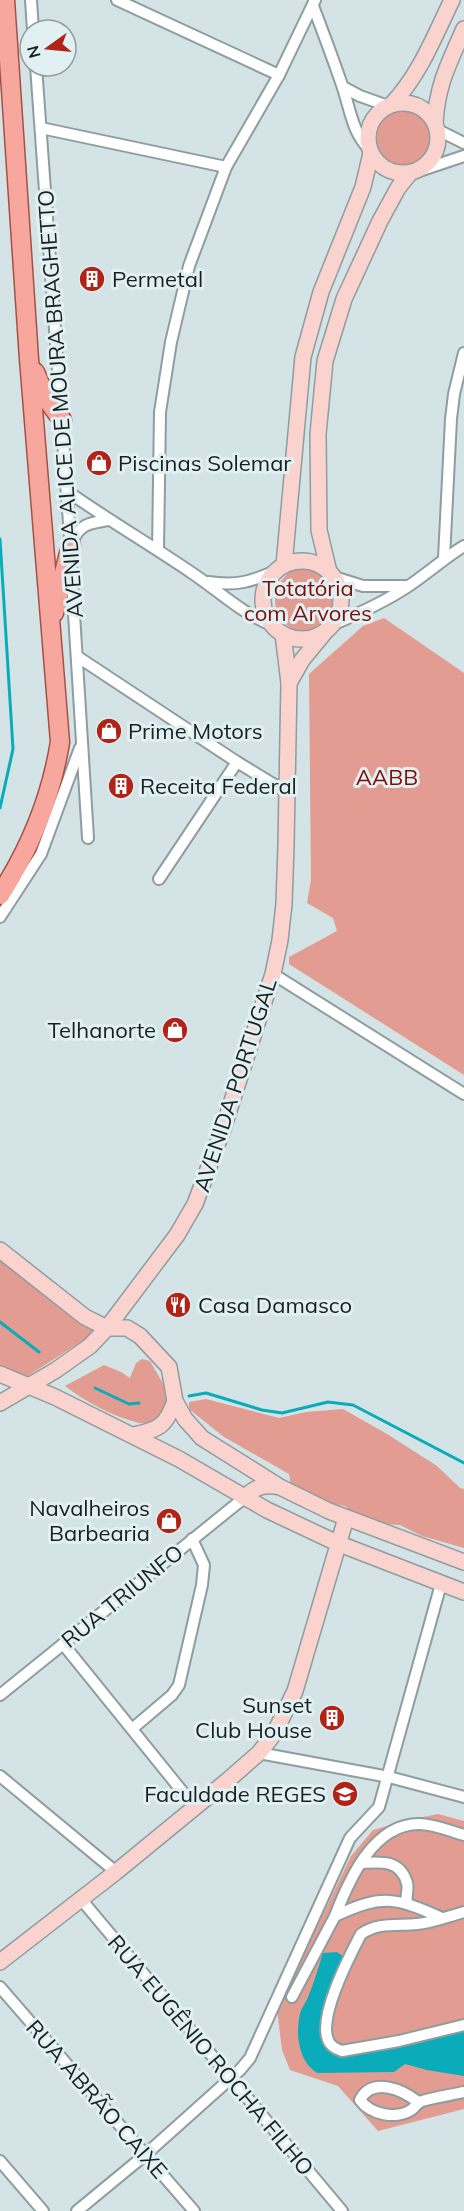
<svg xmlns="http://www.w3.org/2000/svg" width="464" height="2211" viewBox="0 0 464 2211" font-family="Mulish,sans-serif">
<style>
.green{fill:#e39c91}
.water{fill:#0aacba}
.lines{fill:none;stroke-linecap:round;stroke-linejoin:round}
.stream{stroke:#0aacba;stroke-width:3}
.street-casing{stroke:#8e9d9f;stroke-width:14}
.secondary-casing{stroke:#8e9d9f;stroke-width:18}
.primary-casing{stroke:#a65146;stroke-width:21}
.street{stroke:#fff;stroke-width:10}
.secondary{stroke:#fbd3ce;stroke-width:15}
.primary{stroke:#f7a79d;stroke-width:18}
.labels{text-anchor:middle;stroke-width:6;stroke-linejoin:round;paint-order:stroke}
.poi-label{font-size:22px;fill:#1a2020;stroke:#e1f0f2;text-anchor:start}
.street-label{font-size:22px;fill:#1a2020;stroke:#e1f0f2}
.park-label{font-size:22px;fill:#7d0e07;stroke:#e1f0f2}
</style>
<rect width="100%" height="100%" fill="#d4e3e5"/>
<g class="green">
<circle cx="402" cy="138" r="30"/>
<circle cx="308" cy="600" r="33"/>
<path d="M 384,618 L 464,673 L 464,1075 L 289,964 L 289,957 L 337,931 L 333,918 L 307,903 L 311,880 L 309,674 L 363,626 Z"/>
<path d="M 0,1257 L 98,1331 L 26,1377 L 0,1365 Z"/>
<path d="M 142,1359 L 150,1361 L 165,1387 L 167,1406 L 158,1420 C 152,1421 145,1424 139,1423 C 114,1417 86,1402 65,1386 L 104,1365 L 121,1372 L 130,1378 L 136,1363 Z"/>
<path d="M 206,1399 L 279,1418 L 306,1412 L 343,1409 L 387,1434 L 437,1466 L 460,1488 L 464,1489 L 464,1548 L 422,1536 L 400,1525 L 383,1524 L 358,1517 L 345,1506 L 321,1501 L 291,1485 L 289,1474 L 224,1437 L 189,1409 L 189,1402 Z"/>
<path d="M 438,1814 L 464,1821 L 464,2109 L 378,2131 L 338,2086 L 290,2070 L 282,2050 L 277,2010 L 351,1856 L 373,1830 L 408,1820 Z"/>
</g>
<path class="water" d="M 337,1952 L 347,1959 C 339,1979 311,2031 327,2050 C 329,2052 332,2054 335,2055 L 402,2047 L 424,2042 L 438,2034 L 464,2030 L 464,2076 L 427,2070 L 405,2064 L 394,2072 L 317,2073 C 299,2062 295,2035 300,2014 C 301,2008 306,2003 308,1997 C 314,1983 318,1968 323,1953 Z"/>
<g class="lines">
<g class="stream">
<path d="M 0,539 L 13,749 L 0,808"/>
<path d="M 0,1322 L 39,1352"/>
<path d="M 95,1388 L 129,1404 L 139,1403"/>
<path d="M 189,1396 L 206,1393 L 262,1410 L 282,1413 L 328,1402 L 353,1405 L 464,1463"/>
</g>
<g class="street-casing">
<g id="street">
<path d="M 31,0 L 33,30"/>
<path d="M 117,0 L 279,75"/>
<path d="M 313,6 C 323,32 333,59 342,85 C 350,108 352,133 370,150"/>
<path d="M 36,66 L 71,551"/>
<path d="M 343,87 L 360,96 L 388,106"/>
<path d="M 41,128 L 226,167"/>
<path d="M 438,130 L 464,143"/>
<path d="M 416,172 L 464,156"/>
<path d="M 67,491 C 108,520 151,545 192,573 C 219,591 242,614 274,626"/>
<path d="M 72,542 C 80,524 89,523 108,520"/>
<path d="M 158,550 L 160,412 L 171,342 L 189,266 L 226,167 L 279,75 L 315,0"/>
<path d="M 444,558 L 451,419 L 454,394 L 464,353"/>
<path d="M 71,566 L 88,838"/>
<path d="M 334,577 L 363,586 L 405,586"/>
<path d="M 208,582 C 237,586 251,582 277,570"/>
<path d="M 332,625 C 358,614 383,603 407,587 C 427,574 444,558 464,546"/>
<path d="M 78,657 L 237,762 L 288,793"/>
<path d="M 159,879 L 237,762"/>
<path d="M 0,917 L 41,854 L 80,748"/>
<path d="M 273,974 L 464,1094"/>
<path d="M 63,1644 L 194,1806"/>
<path d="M 0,1695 L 244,1498"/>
<path d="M 132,1729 L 172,1695 L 179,1685 L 202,1585 L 204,1565 L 192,1539"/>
<path d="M 259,1753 L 389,1777 L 464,1797"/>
<path d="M 0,1776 L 116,1872"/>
<path d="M 361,1863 C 380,1862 400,1859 407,1883 C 409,1890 405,1896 407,1903"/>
<path d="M 80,1898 L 342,2211"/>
<path d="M 464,1912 C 449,1916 432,1923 417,1924 C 395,1926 379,1922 361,1934 C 349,1957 318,2016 328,2040 C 330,2046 336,2049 342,2051 L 399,2041 L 464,2025"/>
<path d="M 335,1916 C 349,1880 373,1824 419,1824 C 434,1824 450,1831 464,1835"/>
<path d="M 0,1987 L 194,2211"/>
<path d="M 292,1997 L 335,1916 C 382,1894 395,1897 442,1918"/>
<path d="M 418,2102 C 403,2090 372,2076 360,2100 C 370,2114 395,2120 411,2110 C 416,2107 416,2103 422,2101 C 436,2097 450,2095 464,2092"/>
<path d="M 0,2161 L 43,2211"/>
<path d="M 77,2211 L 145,2155 L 240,2070 L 250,2058 L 350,1838 L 379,1807 L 441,1584"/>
</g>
</g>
<g class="secondary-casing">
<g id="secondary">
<circle cx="403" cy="138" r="35"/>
<path d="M 392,104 C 420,74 434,37 452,0"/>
<path d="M 435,123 C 437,85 449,63 464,29"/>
<circle cx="302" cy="600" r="39"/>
<path d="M 284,565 L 303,357 L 321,292 L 363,187 L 371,153"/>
<path d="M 329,572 L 319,530 L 318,434 L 325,361 L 344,299 L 380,221 L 398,188 L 410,173"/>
<path d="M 289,683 L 302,660 L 325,632"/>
<path d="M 0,1250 L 85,1317 L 107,1328 L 127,1328 L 140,1336 L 169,1367 L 175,1401 L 185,1419 L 202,1438 L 280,1487 L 329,1511 L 464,1562"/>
<path d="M 0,1374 L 55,1397 L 179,1459 L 267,1510 L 337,1543 L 464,1592"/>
<path d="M 0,1403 L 56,1370 L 90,1346 L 107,1328 L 177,1235 L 195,1204 L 223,1129 L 273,974 L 280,940 L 284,904 L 286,845 L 289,683 L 283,634"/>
<path d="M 133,1435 C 159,1430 166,1426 175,1401"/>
<path d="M 244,1498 C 256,1486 264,1484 280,1487"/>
<path d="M 0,1962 L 116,1872 L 227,1781 L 259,1753 L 274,1734 L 295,1691 L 346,1518"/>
</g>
</g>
<g class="primary-casing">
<g id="primary">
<path d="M 35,372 L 46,398 L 62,420"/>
<path d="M 54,613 L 71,545"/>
<path d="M 0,895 C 31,847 51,798 60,742 L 29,359 L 5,0"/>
</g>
</g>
<use href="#street" class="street"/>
<use href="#secondary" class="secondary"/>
<use href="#primary" class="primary"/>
</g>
<defs>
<g id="building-disc" transform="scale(1.35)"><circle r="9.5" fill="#b12217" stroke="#e1f0f2"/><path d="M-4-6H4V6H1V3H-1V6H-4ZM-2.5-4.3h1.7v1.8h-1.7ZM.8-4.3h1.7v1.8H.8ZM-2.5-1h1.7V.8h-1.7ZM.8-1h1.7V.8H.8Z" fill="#fff"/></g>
<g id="shop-disc" transform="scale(1.35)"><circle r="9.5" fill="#b12217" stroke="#e1f0f2"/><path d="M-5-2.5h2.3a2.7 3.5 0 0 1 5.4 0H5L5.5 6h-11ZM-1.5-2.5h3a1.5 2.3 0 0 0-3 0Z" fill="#fff"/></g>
<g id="restaurant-disc" transform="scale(1.35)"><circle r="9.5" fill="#b12217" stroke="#e1f0f2"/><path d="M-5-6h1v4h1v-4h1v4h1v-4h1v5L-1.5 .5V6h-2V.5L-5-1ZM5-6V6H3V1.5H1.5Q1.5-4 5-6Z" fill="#fff"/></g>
<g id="university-disc" transform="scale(1.35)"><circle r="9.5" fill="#b12217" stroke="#e1f0f2"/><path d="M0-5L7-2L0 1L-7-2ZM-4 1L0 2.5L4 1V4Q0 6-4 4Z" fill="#fff"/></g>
</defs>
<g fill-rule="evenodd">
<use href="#building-disc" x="92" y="279"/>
<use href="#shop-disc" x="99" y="463"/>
<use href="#shop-disc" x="109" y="731"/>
<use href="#building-disc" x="121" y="786"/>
<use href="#shop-disc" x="175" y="1030"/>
<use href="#restaurant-disc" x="178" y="1305"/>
<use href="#shop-disc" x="169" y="1521"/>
<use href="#building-disc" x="332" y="1718"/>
<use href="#university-disc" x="345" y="1794"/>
</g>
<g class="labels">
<g class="poi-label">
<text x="112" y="287">Permetal</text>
<text x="118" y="471">Piscinas Solemar</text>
<text x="128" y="739">Prime Motors</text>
<text x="140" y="794">Receita Federal</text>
<text x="156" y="1038" text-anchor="end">Telhanorte</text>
<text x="198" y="1313">Casa Damasco</text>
<text x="150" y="1516" text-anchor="end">Navalheiros<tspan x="150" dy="25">Barbearia</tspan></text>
<text x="312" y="1713" text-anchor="end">Sunset<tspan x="312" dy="25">Club House</tspan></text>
<text x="326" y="1802" text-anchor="end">Faculdade REGES</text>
</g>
<g class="street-label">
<text transform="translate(60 404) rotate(-94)" y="8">AVENIDA ALICE DE MOURA BRAGHETTO</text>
<text transform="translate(235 1085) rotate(-72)" y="8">AVENIDA PORTUGAL</text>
<text transform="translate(122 1596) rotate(-39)" y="8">RUA TRIUNFO</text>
<text transform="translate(211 2055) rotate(50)" y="8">RUA EUGÊNIO ROCHA FILHO</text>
<text transform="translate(97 2099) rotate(49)" y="8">RUA ABRÃO CAIXE</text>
</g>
<g class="park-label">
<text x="308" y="596">Totatória<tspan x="308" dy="25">com Arvores</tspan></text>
<text x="387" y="785">AABB</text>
</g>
</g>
<g transform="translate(48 48) rotate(255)"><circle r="28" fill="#e1f0f2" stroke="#919d9e" stroke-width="1.5"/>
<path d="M0-4.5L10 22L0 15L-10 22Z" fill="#b12217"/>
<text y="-9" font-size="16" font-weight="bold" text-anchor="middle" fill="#1a2020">N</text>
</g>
</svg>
